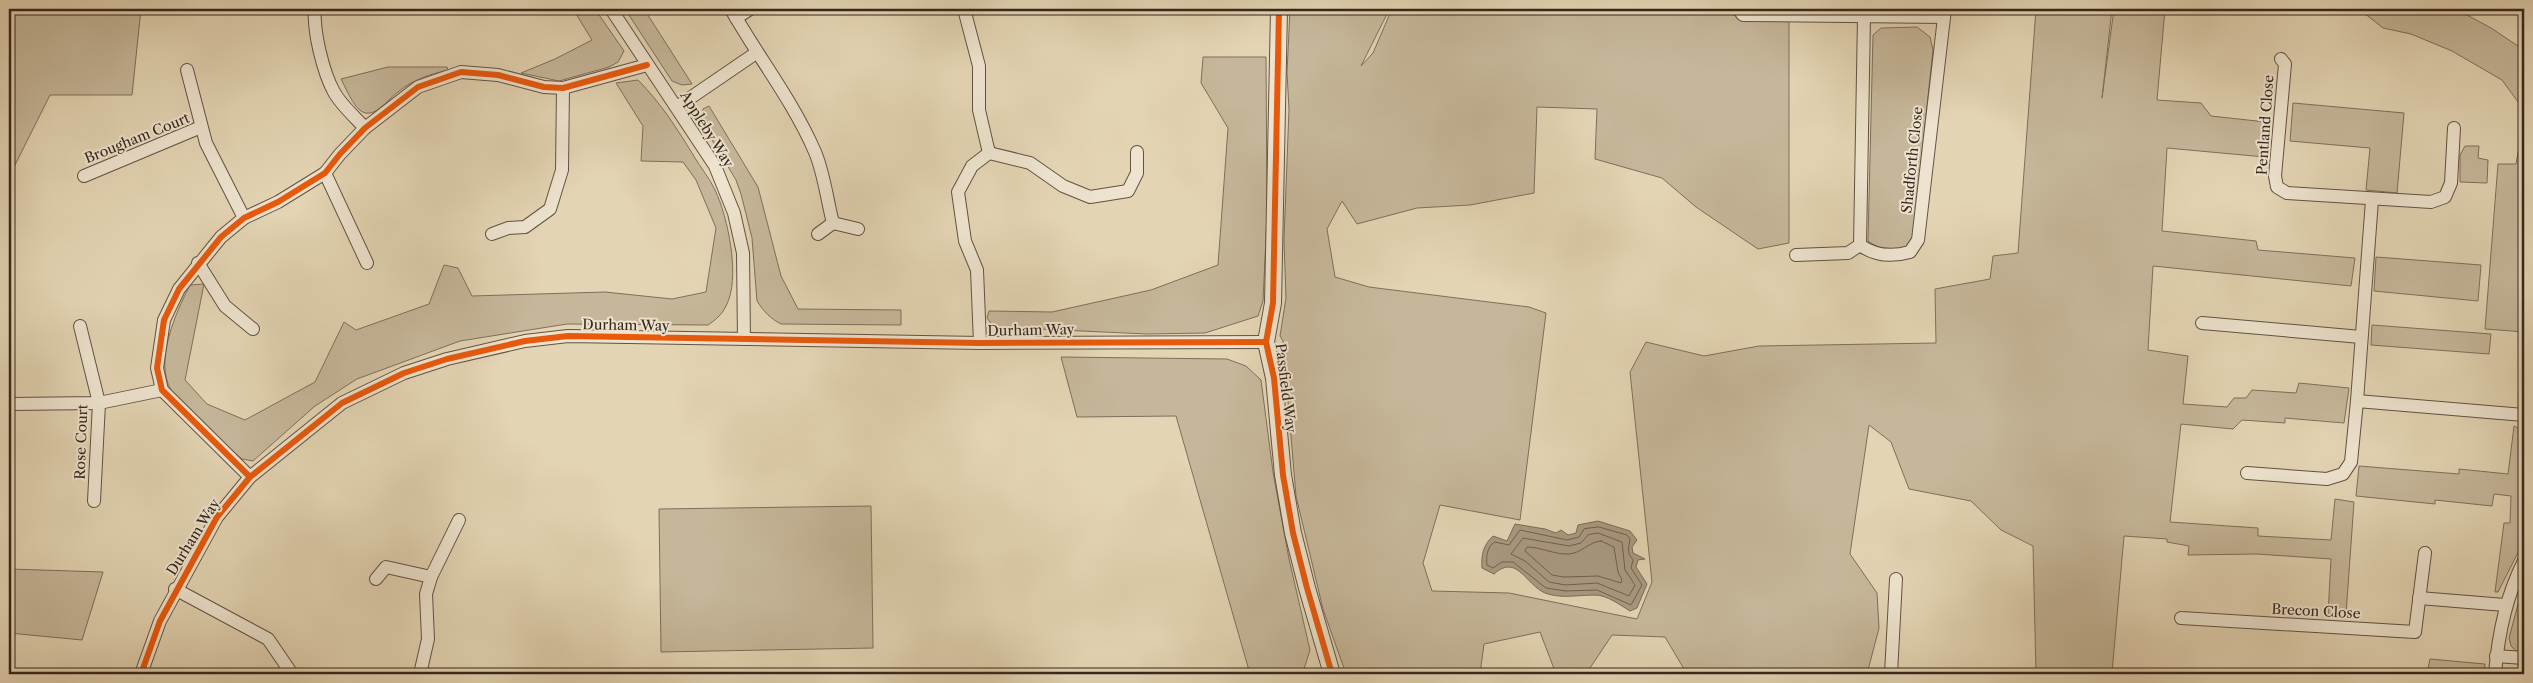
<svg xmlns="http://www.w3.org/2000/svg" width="2533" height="683" viewBox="0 0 2533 683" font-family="'Libre Caslon Text',serif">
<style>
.green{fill:#c6b79a;stroke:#7e6f5c}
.water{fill:#a99980;stroke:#7b6b58}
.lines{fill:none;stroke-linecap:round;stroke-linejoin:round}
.shore{stroke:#70604e;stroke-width:1}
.minor-casing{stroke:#625242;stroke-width:14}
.tertiary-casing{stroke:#625242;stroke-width:18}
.minor{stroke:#ede3ce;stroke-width:12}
.tertiary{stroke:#ede3ce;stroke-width:16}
.cycleway-casing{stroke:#ede3ce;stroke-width:9}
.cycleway{stroke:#e8590c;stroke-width:6}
.labels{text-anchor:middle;stroke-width:4;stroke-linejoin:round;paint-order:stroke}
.street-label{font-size:14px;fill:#37271d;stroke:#ede3ce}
</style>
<rect width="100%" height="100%" fill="#e3d4b3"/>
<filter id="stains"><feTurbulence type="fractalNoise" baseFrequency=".004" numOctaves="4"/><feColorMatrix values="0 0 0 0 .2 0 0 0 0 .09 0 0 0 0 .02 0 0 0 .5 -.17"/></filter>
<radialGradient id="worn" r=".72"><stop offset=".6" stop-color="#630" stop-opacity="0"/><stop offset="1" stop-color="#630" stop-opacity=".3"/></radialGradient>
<g class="green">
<path d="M 9,9 L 141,9 L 132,95 L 50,95 L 9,177 Z"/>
<path d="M 573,9 L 595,9 L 624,51 L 618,62 L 609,67 L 559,81 L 521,73 L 555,59 L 592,40 Z"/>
<path d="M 625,9 L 644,9 L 692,84 L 682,85 L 672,81 Z"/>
<path d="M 1290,9 L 1381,9 L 1387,14 L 1361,66 L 1373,53 L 1391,11 L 1389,9 L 1789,9 L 1789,243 L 1758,249 L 1696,207 L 1662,178 L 1595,159 L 1597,109 L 1537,107 L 1534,193 L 1470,205 L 1417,208 L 1357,224 L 1342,201 L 1327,229 L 1335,277 L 1369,287 L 1529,307 L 1546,313 L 1520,520 L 1440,505 L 1423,563 L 1432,591 L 1509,593 L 1637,619 L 1652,582 L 1630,372 L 1646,342 L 1704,356 L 1759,346 L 1936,343 L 1935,289 L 1990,279 L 1993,256 L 2018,253 L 2036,9 L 2112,9 L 2102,98 L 2114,9 L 2165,9 L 2157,100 L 2201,103 L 2211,116 L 2266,122 L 2265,157 L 2167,148 L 2162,231 L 2256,241 L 2258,250 L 2355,258 L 2351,286 L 2153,266 L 2148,350 L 2188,356 L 2183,404 L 2227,407 L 2234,398 L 2246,398 L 2252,390 L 2296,393 L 2299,383 L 2349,388 L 2344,423 L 2285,418 L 2285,423 L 2242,420 L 2233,429 L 2181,424 L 2170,522 L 2258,528 L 2258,536 L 2331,540 L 2335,499 L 2354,502 L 2346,614 L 2328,614 L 2331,559 L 2256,554 L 2188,555 L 2189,546 L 2167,542 L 2167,539 L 2124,536 L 2112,673 L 2115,674 L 2036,674 L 2033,546 L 2001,530 L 1971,501 L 1909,489 L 1891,442 L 1869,425 L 1850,554 L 1877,593 L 1879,628 L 1867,674 L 1687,674 L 1665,637 L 1612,635 L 1586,674 L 1556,674 L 1540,632 L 1484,644 L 1480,674 L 1346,674 L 1323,609 L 1296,496 L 1283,341 L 1280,336 L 1286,298 L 1284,240 L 1289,109 L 1287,73 Z"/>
<path d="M 2359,9 L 2456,9 L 2491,28 L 2524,50 L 2524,110 L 2502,80 L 2452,51 L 2411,34 L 2383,28 Z"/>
<path d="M 1917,27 L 1930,37 L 1933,50 L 1913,237 L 1905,249 C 1889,251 1881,250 1868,241 L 1873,35 L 1881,28 Z"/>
<path d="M 1203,57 L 1266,57 L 1267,216 L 1263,301 L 1258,316 L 1205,333 L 1147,334 L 994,327 L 987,318 L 989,311 L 1052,312 L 1151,290 L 1218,265 L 1228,128 L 1201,83 Z"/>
<path d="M 388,67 L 447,67 L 448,70 C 431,74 412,80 398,92 C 389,98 378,115 366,113 C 355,112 346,88 341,79 Z"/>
<path d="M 638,80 C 661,103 678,130 695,158 C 701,168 710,179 715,190 C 728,217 741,279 726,306 C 722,315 715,320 708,325 L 567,324 L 460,341 L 357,379 L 315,406 L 253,461 L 242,459 C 220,440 185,415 171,390 C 154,361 176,312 190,285 L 204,284 L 185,380 L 207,404 L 245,420 L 315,382 L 344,322 L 356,330 L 429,304 L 444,265 L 458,268 L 472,296 L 605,292 L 672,299 L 706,292 L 716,228 L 696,180 L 683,162 L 641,161 L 643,126 L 616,83 Z"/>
<path d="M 2293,103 L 2404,113 L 2397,193 L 2366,190 L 2370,148 L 2290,141 Z"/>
<path d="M 709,106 L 758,187 L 781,276 L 798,309 L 901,310 L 901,325 L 781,324 C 770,318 764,312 757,301 L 752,238 L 741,194 L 736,180 L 703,125 L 703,109 Z"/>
<path d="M 2523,123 L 2524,332 L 2485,329 L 2498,164 L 2516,164 Z"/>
<path d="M 2465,146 L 2479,146 L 2478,158 L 2488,160 L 2487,183 L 2460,182 L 2460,155 Z"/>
<path d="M 2376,257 L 2481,265 L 2478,301 L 2374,291 Z"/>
<path d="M 2372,325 L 2491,334 L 2489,354 L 2371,345 Z"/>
<path d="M 1061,357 L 1227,359 L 1246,366 L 1261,380 L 1273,472 L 1289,559 L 1310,650 L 1304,669 L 1297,674 L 1250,674 L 1176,416 L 1077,417 Z"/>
<path d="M 2514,426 L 2520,429 L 2524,439 L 2524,541 L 2498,592 L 2495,592 L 2504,523 L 2510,523 L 2511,496 L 2494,494 L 2492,506 L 2435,500 L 2435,504 L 2356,496 L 2359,466 L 2459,474 L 2459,469 L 2508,474 Z"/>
<path d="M 871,506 L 873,648 L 661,652 L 659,509 Z"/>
<path d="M 9,569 L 103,572 L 82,640 L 9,633 Z"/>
<path d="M 2524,582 L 2524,654 L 2519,654 L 2511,646 L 2509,638 Z"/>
<path d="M 2430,659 L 2485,664 L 2484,674 L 2427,674 Z"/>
</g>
<path class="water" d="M 1598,521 L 1630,531 L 1637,540 L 1632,547 L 1633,553 L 1645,559 L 1638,560 L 1636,567 L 1647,584 L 1637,608 L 1630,611 C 1620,605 1607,595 1595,595 C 1578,595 1561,599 1545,593 C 1526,585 1517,553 1494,574 L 1482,568 C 1481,556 1483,545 1493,536 L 1507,541 L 1515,524 L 1545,529 L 1556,533 L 1561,530 L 1568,535 L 1576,533 L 1578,525 Z"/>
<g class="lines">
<g class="shore">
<path d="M 1599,527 L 1627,535 L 1630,539 C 1629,547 1626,552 1633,560 L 1631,568 L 1642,585 L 1631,605 L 1597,590 L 1566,591 L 1546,588 L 1513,562 L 1502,562 L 1493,568 L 1487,565 C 1486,557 1487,546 1495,542 L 1509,545 L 1520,530 L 1567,540 L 1579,537 L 1584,529 Z"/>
<path d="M 1598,533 L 1622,542 L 1625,570 L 1635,585 L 1629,596 L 1597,583 L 1565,585 L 1549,582 L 1525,561 L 1511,554 L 1523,538 L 1569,546 L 1581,543 L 1588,535 Z"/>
<path d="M 1601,541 L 1614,547 L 1618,572 L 1622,580 L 1621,583 L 1598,576 L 1564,577 L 1552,575 L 1525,551 L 1527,547 C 1541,547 1555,555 1569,554 C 1582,553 1590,541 1601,541 Z"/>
</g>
<g class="minor-casing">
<g id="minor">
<path d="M 315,9 C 313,31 323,72 334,92 C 341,105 355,117 365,128"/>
<path d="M 611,9 L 715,166 L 734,213 L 743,253 L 744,339"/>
<path d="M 731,9 C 758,57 793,101 815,152 C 824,173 827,200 833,223 L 858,229"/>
<path d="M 964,9 L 979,66 L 979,110 L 989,153"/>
<path d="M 1738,9 L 1743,15 L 1944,17"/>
<path d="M 1864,16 L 1860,245 C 1875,256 1892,257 1910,252 L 1918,240 L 1945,9"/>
<path d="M 736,18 L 750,9"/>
<path d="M 2281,59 L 2285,64 L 2275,176 L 2277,187 L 2287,193 L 2431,202 L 2445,197 L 2451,183 L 2454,128"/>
<path d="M 187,70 L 206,143 L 244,218"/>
<path d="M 677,107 L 756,53"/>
<path d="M 325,173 L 367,263"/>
<path d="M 84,176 L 201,127"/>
<path d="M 492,234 L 508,228 L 525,227 L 550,209 L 562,170 L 563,88"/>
<path d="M 818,234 L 833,223"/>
<path d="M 1796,255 L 1848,253 L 1860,245"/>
<path d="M 198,263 L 225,306 L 253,329"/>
<path d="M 2202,323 L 2361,337"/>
<path d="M 80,326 L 99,403 L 94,501"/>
<path d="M 980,343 L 977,270 L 965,241 L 958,192 L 972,166 L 989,153 L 1030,163 L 1063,186 L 1090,197 L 1128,191 L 1137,173 L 1137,152"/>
<path d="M 2357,401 L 2372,200"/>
<path d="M 9,404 L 99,403 L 162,390"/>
<path d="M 2247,473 L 2327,479 L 2343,474 L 2351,462 L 2357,401 L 2524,415"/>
<path d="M 250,477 L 162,390 L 157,368 L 164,320 L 179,289 L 221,237 L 244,218 L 278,202 L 325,173 L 340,154 L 365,128 L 418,87 L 461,72 L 498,75 L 544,87 L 563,88 L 647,65"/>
<path d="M 376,579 L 386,567 L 431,577"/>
<path d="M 175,589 L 268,639 L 292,674"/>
<path d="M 2419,598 L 2505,605"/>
<path d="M 2181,618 L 2415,632 L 2425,553"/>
<path d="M 2496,656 L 2524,658"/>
<path d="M 141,674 L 160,621 L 217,517 L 250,477 L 342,403 L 404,373 L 447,359 L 525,341 L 568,336 L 980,343 L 1266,342"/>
<path d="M 420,674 L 428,639 L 426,594 L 431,577 L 459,520"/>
<path d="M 1891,674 L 1896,579"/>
<path d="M 2495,674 C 2498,635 2506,596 2524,561"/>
</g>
</g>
<g class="tertiary-casing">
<path id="tertiary" d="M 1279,9 L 1273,303 L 1266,342 L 1274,378 L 1283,475 L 1293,533 L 1307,588 L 1332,674"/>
</g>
<use href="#minor" class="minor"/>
<use href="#tertiary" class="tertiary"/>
<g class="cycleway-casing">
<g id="cycleway">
<path d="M 1279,9 L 1273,303 L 1266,342 L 1274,378 L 1283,475 L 1293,533 L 1307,588 L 1332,674"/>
<path d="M 250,477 L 162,390 L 157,368 L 164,320 L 179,289 L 221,237 L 244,218 L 278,202 L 325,173 L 340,154 L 365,128 L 418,87 L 461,72 L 498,75 L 544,87 L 563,88 L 647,65"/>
<path d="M 141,674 L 160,621 L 217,517 L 250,477 L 342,403 L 404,373 L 447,359 L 525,341 L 568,336 L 980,343 L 1266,342"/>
</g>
</g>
<use href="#cycleway" class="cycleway"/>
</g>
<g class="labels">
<g class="street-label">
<text transform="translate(2265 125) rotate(-86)" y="5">Pentland Close</text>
<text transform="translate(707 129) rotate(58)" y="5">Appleby Way</text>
<text transform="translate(137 138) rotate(-22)" y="5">Brougham Court</text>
<text transform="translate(1912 160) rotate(-84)" y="5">Shadforth Close</text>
<text transform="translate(626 325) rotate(1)" y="5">Durham Way</text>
<text transform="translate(1031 330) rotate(-1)" y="5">Durham Way</text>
<text transform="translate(1286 388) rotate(83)" y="5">Passfield Way</text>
<text transform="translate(81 442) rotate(-88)" y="5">Rose Court</text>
<text transform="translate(193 537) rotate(-58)" y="5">Durham Way</text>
<text transform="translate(2316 611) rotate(3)" y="5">Brecon Close</text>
</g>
</g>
<rect width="2533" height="683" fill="none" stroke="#e3d4b3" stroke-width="30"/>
<rect x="10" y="10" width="2513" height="663" fill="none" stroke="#37271d" stroke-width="2.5"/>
<rect x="15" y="15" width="2503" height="653" fill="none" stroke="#37271d"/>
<rect width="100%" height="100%" filter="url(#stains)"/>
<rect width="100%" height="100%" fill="url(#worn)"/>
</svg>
